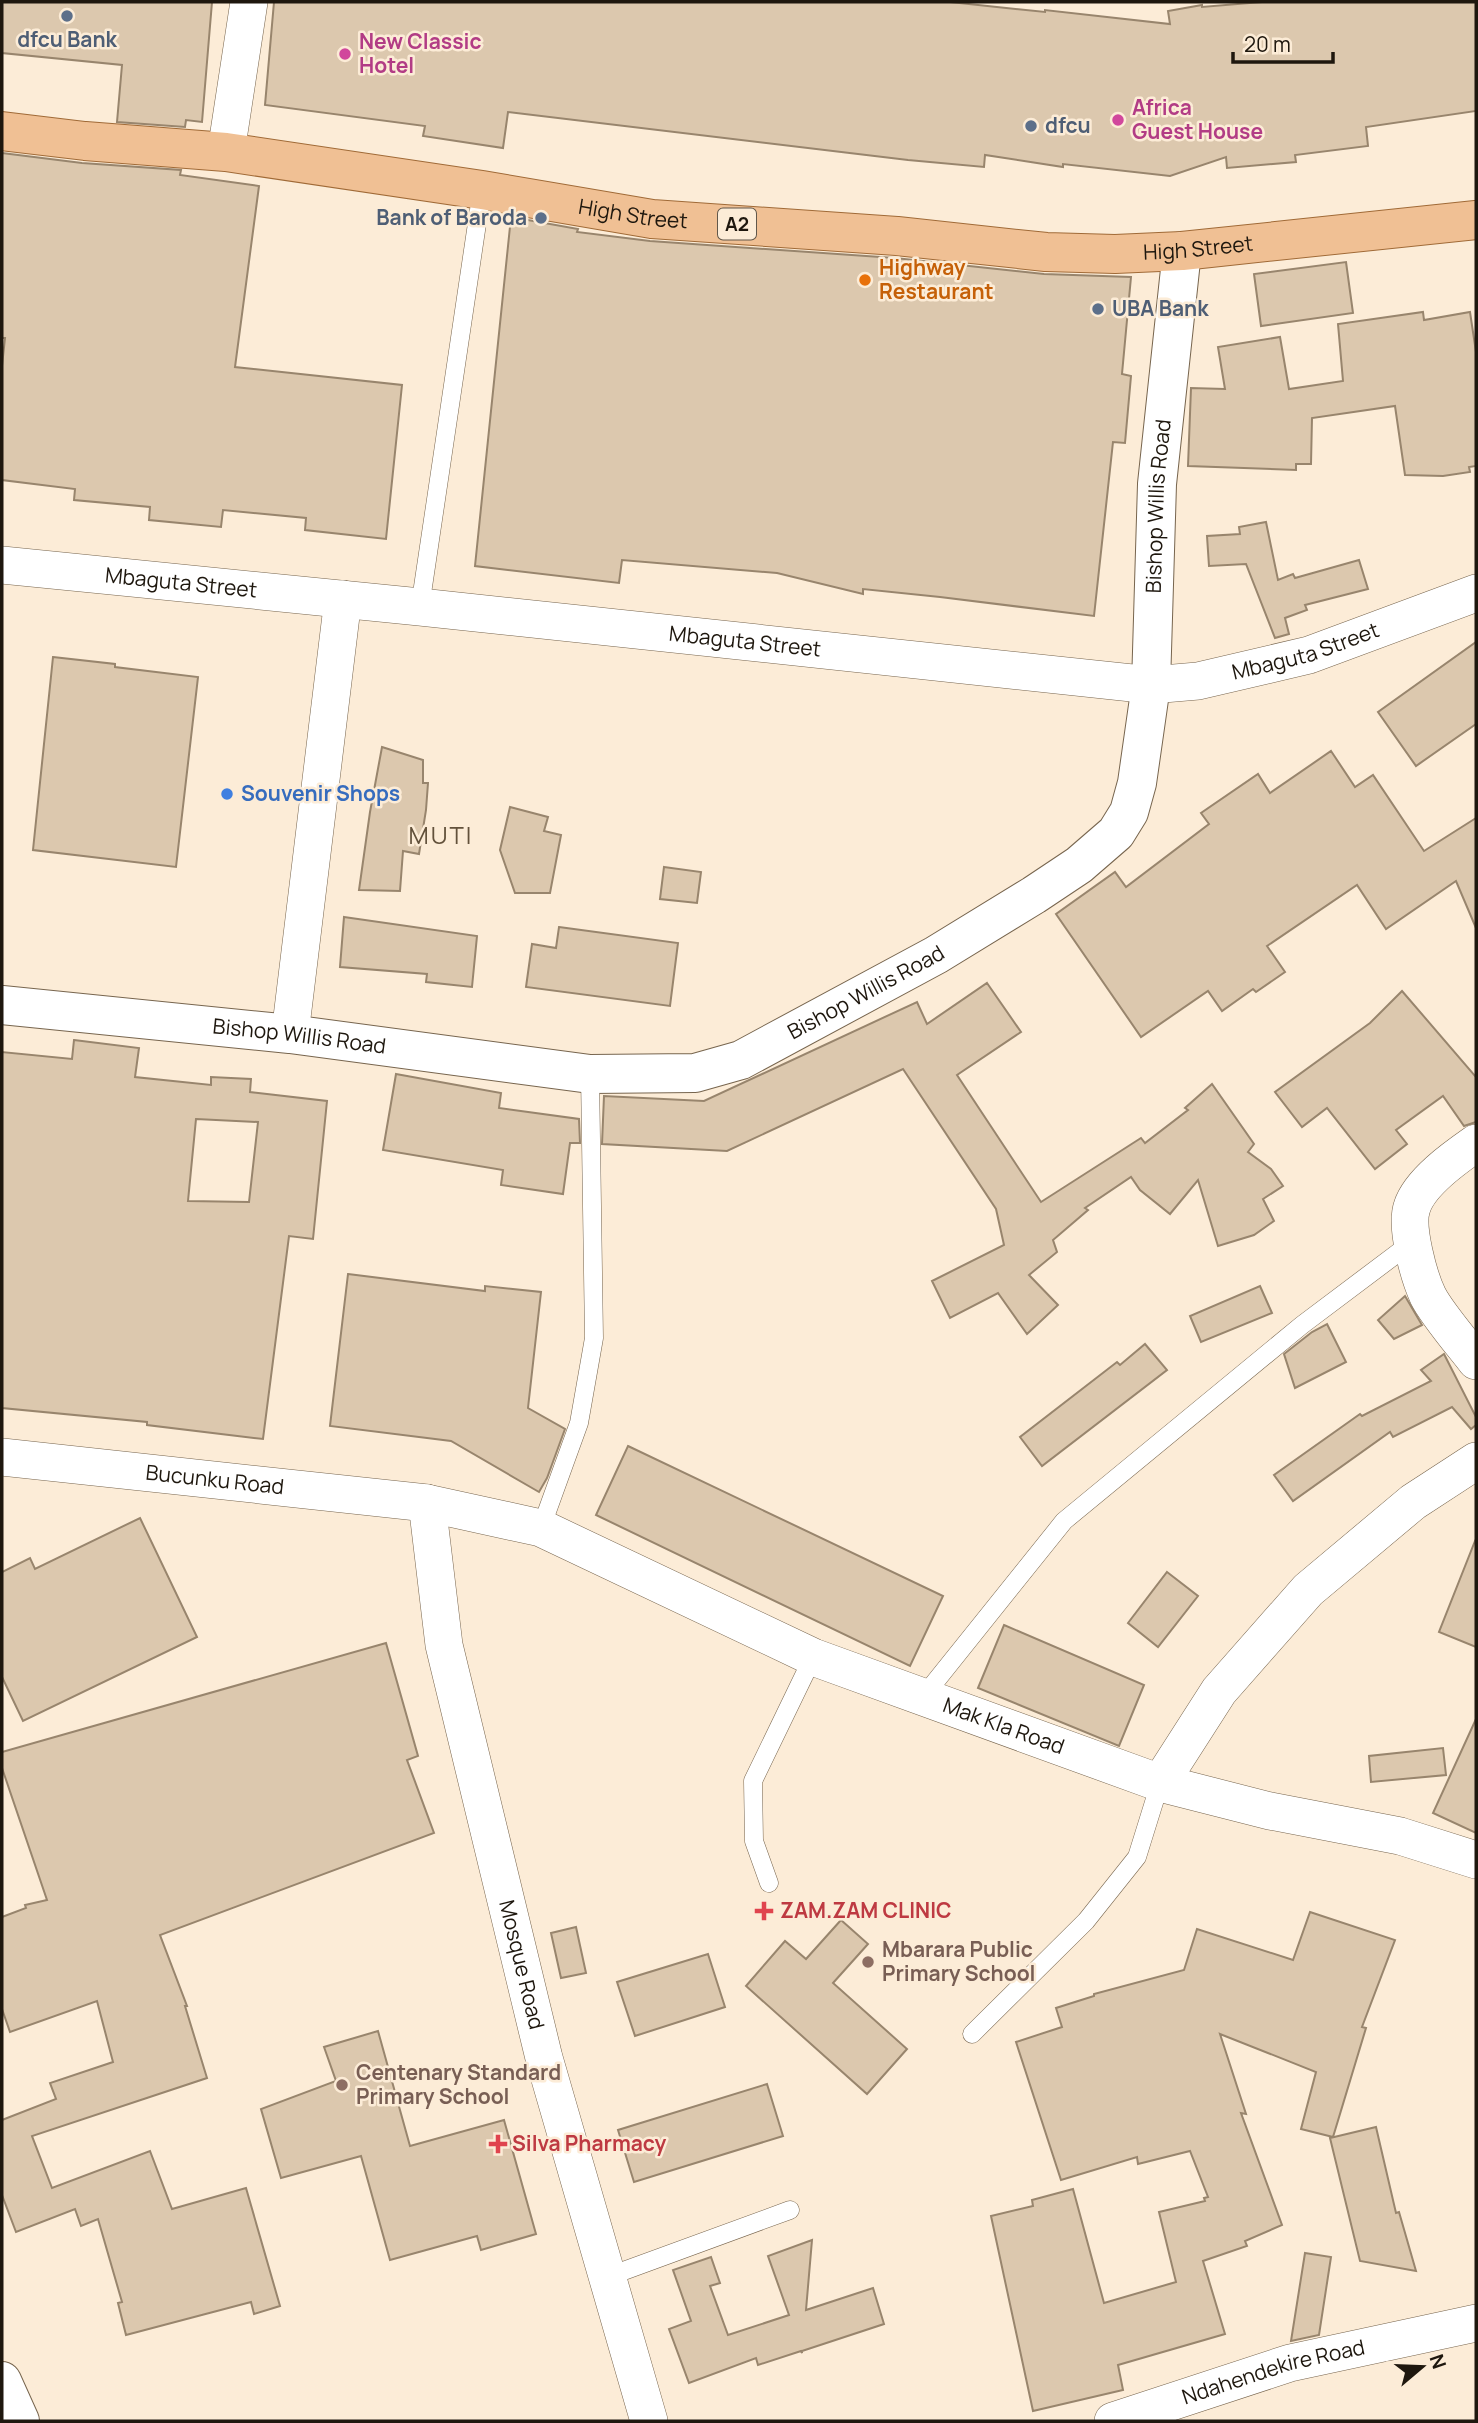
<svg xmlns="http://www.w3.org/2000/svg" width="1478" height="2423" viewBox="0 0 1478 2423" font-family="Manrope,sans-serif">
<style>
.building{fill:#dcc8ae;stroke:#98856d;stroke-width:2;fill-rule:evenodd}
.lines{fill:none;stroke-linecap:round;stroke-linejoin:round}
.service-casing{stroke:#77654e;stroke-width:19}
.minor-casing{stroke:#77654e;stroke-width:38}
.secondary-casing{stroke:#77654e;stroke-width:40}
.primary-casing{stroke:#a06a37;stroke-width:40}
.service{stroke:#fff;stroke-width:18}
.minor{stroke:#fff;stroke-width:37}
.secondary{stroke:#fff;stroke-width:38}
.primary{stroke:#f0c094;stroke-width:38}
.service-dot{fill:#5c6f8a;stroke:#fcecd7;stroke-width:2.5}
.hotel-dot{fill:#d1479c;stroke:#fcecd7;stroke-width:2.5}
.food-dot{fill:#e8710a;stroke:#fcecd7;stroke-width:2.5}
.shop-dot{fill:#3f7fe0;stroke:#fcecd7;stroke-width:2.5}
.health-dot{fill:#e0444e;stroke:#fcecd7;stroke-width:2.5}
.education-dot{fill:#8d6e63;stroke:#fcecd7;stroke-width:2.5}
.labels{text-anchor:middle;stroke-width:5;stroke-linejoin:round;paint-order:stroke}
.shield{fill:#fcecd7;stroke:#61574a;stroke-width:2}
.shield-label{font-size:19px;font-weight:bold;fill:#1e170e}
.service-label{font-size:21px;font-weight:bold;fill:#4e5e75;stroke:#fcecd7;text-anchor:start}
.hotel-label{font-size:21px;font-weight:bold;fill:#b23c85;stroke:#fcecd7;text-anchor:start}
.street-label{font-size:21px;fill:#1e170e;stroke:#fcecd7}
.food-label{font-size:21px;font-weight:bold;fill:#c56008;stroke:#fcecd7;text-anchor:start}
.shop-label{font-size:21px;font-weight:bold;fill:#366cbe;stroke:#fcecd7;text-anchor:start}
.health-label{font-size:21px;font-weight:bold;fill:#be3a42;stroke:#fcecd7;text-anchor:start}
.education-label{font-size:21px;font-weight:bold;fill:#785e54;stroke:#fcecd7;text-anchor:start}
.quarter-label{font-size:24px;letter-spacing:2px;fill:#62513b;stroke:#fcecd7}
</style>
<rect width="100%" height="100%" fill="#fcecd7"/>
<g class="building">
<path d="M 2,2 L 212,2 L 202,122 L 186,120 L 185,127 L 117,122 L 122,65 L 2,53 Z"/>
<path d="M 274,2 L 950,2 L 1045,12 L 1045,10 L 1170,24 L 1168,11 L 1202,5 L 1202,7 L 1262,2 L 1476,2 L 1476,111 L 1366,127 L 1368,146 L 1295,155 L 1296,162 L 1227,168 L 1226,157 L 1170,176 L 1063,164 L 1063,167 L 985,155 L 984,167 L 908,160 L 508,112 L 503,148 L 423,136 L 425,126 L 265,105 Z"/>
<path d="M 2,153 L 82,163 L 181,170 L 180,175 L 259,186 L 235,367 L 402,385 L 386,539 L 305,530 L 306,518 L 223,510 L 221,527 L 149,520 L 150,507 L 74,500 L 75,489 L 2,480 L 2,366 L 5,338 L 2,338 Z"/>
<path d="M 511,217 L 578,229 L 577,232 L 650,241 L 895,258 L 1044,274 L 1131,277 L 1122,374 L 1131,376 L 1125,443 L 1113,442 L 1094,616 L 940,597 L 863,589 L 863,594 L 777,573 L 622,560 L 619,583 L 475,566 Z"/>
<path d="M 1346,262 L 1353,313 L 1261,326 L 1254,274 Z"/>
<path d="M 1423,312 L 1424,320 L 1470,312 L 1476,352 L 1476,466 L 1469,467 L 1470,472 L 1443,476 L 1405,475 L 1395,406 L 1312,418 L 1311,464 L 1296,464 L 1296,470 L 1188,466 L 1191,388 L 1225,389 L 1218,347 L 1280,337 L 1289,389 L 1343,381 L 1338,324 Z"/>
<path d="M 1266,522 L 1278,580 L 1293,574 L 1295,578 L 1359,560 L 1368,589 L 1305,605 L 1307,610 L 1285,618 L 1289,634 L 1275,638 L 1246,564 L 1209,566 L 1207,536 L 1240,534 L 1239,527 Z"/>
<path d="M 1476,642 L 1476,724 L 1416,766 L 1378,712 Z"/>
<path d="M 53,657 L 115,664 L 115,667 L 198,677 L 176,867 L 33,850 Z"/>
<path d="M 382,747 L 423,760 L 423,783 L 428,783 L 426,810 L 419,854 L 403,851 L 400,891 L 359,890 L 370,812 Z"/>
<path d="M 1331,751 L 1355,787 L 1373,775 L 1424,851 L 1476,818 L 1476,928 L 1456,881 L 1386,929 L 1357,885 L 1267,946 L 1285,972 L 1256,992 L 1253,989 L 1222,1011 L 1208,991 L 1141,1037 L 1056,914 L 1115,872 L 1126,887 L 1209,824 L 1201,813 L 1258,774 L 1270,793 Z"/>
<path d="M 510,807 L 548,817 L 544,831 L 561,835 L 550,893 L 515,893 L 500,850 Z"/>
<path d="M 664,867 L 701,872 L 697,903 L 660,899 Z"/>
<path d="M 344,917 L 477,936 L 472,987 L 426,982 L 427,974 L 340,967 Z"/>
<path d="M 559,927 L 678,943 L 670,1006 L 526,987 L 532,944 L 556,948 Z"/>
<path d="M 987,983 L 1021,1032 L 957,1075 L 1041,1202 L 1141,1138 L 1145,1143 L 1188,1110 L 1185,1108 L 1212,1084 L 1254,1144 L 1248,1152 L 1271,1169 L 1283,1186 L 1263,1199 L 1274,1221 L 1254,1235 L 1218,1246 L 1198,1180 L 1170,1214 L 1140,1190 L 1131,1177 L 1085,1208 L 1088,1210 L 1053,1240 L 1057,1252 L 1029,1275 L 1058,1305 L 1027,1334 L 998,1293 L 950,1318 L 932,1281 L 1004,1245 L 996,1209 L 903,1069 L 727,1151 L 602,1144 L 604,1096 L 704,1101 L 917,1002 L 927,1024 Z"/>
<path d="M 1402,991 L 1476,1077 L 1476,1122 L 1464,1126 L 1443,1096 L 1396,1130 L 1407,1144 L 1375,1169 L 1327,1108 L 1302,1127 L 1275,1092 L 1370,1023 Z"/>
<path d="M 74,1040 L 139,1048 L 135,1077 L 211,1085 L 211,1077 L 251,1079 L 250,1092 L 327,1101 L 313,1239 L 289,1236 L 263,1439 L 147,1425 L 147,1422 L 2,1408 L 2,1052 L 72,1059 ZM 196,1119 L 258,1122 L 249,1202 L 188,1201 Z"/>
<path d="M 396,1074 L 501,1093 L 499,1108 L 579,1119 L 580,1143 L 570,1143 L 563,1194 L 501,1185 L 503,1170 L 383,1150 Z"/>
<path d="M 348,1274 L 485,1291 L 485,1286 L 541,1292 L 528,1408 L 565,1429 L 547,1478 L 539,1492 L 451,1441 L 330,1426 Z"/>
<path d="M 1260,1286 L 1272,1313 L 1201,1342 L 1190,1316 Z"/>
<path d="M 1405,1296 L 1422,1325 L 1394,1339 L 1378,1320 Z"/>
<path d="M 1327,1324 L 1346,1362 L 1295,1388 L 1284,1354 L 1312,1332 Z"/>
<path d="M 1145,1344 L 1167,1370 L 1042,1466 L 1020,1437 L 1117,1362 L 1120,1365 Z"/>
<path d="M 1444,1354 L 1476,1417 L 1476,1425 L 1471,1429 L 1452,1407 L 1393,1437 L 1390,1432 L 1293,1501 L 1274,1475 L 1360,1414 L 1362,1416 L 1431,1381 L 1421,1370 Z"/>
<path d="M 628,1446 L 943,1596 L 910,1666 L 596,1515 Z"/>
<path d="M 140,1518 L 197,1637 L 23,1721 L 2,1677 L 2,1572 L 30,1558 L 35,1569 Z"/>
<path d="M 1475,1541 L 1476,1542 L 1476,1647 L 1439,1632 Z"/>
<path d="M 1167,1572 L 1198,1596 L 1158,1647 L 1128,1623 Z"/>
<path d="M 1004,1625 L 1144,1685 L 1119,1746 L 978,1688 Z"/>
<path d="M 386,1643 L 418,1756 L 407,1760 L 434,1833 L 160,1935 L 187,2006 L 185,2006 L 207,2078 L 32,2136 L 52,2188 L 150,2151 L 172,2209 L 246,2188 L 280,2306 L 254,2314 L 251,2302 L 126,2335 L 118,2303 L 122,2302 L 98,2219 L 81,2226 L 75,2209 L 16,2232 L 2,2195 L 2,2120 L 56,2099 L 50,2083 L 113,2062 L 97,2001 L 10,2032 L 2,2009 L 2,1917 L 26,1908 L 25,1905 L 47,1900 L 2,1768 L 2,1752 Z"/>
<path d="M 1476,1719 L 1476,1833 L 1433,1813 Z"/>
<path d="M 1443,1748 L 1446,1775 L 1371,1782 L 1369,1756 Z"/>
<path d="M 1310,1912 L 1395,1940 L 1362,2027 L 1366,2028 L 1333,2137 L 1301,2129 L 1316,2072 L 1220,2034 L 1246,2114 L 1241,2113 L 1282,2225 L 1245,2241 L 1247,2246 L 1203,2261 L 1225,2334 L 1118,2365 L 1123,2390 L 1033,2411 L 991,2216 L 1033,2206 L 1032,2200 L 1073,2189 L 1104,2303 L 1176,2282 L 1159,2212 L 1205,2201 L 1204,2198 L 1208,2197 L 1190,2151 L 1138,2164 L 1137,2157 L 1061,2180 L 1016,2042 L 1062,2027 L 1056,2008 L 1094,1996 L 1094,1994 L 1184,1970 L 1197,1929 L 1293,1960 Z"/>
<path d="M 841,1920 L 868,1944 L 833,1983 L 907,2049 L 867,2094 L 746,1986 L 785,1941 L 806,1959 Z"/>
<path d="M 576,1927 L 586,1973 L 561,1978 L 551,1933 Z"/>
<path d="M 708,1954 L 725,2007 L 635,2036 L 617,1982 Z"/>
<path d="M 378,2031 L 410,2146 L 504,2120 L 536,2234 L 481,2250 L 477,2236 L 390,2260 L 361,2156 L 281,2178 L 261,2109 L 336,2081 L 324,2047 Z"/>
<path d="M 767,2084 L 783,2136 L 634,2182 L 618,2130 Z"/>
<path d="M 1376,2127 L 1396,2213 L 1399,2212 L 1416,2271 L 1360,2261 L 1330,2138 Z"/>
<path d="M 812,2240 L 806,2310 L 873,2288 L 884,2324 L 802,2351 L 802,2353 L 801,2351 L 758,2365 L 756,2358 L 689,2383 L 669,2329 L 691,2321 L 673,2270 L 711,2257 L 720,2283 L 710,2286 L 728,2335 L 789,2315 L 768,2256 Z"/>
<path d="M 1305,2253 L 1331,2257 L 1319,2335 L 1291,2341 Z"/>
</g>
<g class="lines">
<g class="service-casing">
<g id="service">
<path d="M 420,607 L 482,190"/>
<path d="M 541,1528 L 579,1423 L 594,1338 L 590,1074"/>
<path d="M 923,1697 L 1064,1521 L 1302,1325 L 1411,1243"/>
<path d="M 769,1883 L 754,1841 L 753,1781 L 813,1657"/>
<path d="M 972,2034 L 1086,1921 L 1137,1857 L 1160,1783"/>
<path d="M 607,2277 L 790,2210"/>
</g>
</g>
<g class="minor-casing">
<g id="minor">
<path d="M 226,152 L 249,2"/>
<path id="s1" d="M 2,565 L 420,607 L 1151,685 L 1198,681 L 1309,655 L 1476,593"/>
<path d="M 290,1034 L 343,599"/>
<path d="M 1476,1143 C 1456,1157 1420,1182 1412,1207 C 1405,1227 1419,1277 1428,1296 C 1437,1314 1463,1344 1476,1361"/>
<path id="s2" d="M 2,1457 L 427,1503 L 541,1528 L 813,1657 L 1160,1783 L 1219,1691 L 1308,1590 L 1413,1502 L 1476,1461"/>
<path id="s3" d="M 427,1503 L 444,1645 L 544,2058 L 649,2421"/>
<path d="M 1160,1783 L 1270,1811 L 1400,1836 L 1476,1860"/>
<path id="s4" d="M 1113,2421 L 1290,2363 L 1476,2323"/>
</g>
</g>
<g class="secondary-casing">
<g id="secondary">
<path id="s5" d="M 2,1005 L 290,1034 L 590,1074 L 695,1073 L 741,1060 L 936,955 L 1034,895 L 1079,865 L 1116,833 L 1129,812 L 1137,783 L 1151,685 L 1157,484 L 1182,251"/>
<path d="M 2,2381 L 20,2421"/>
</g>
</g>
<g class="primary-casing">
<g id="primary">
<path id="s6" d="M 2,131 L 85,141 L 226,152 L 482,190 L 652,219 L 897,236 L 1046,252 L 1115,254 L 1182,251 L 1476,220"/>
</g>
</g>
<use href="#service" class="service"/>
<use href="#minor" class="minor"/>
<use href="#secondary" class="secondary"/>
<use href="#primary" class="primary"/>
</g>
<g class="service-dot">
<circle cx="67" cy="16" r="7"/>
<circle cx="1031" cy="126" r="7"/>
<circle cx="541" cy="218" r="7"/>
<circle cx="1098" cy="309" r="7"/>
</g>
<g class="hotel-dot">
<circle cx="345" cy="54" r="7"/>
<circle cx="1118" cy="120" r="7"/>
</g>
<circle class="food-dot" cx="865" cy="280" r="7"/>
<circle class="shop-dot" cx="227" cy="794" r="7"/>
<g class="health-dot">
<path d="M760.5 1900.5h7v7h7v7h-7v7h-7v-7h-7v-7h7z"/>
<path d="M494.5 2133.5h7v7h7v7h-7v7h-7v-7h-7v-7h7z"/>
</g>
<g class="education-dot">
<circle cx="868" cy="1962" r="7"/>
<circle cx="342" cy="2085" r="7"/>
</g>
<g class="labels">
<rect class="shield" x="718" y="208.5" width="38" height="31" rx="5"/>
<g class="shield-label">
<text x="737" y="231">A2</text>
</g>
<g class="service-label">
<text x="67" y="47" text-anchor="middle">dfcu Bank</text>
<text x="1045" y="133">dfcu</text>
<text x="527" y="225" text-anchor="end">Bank of Baroda</text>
<text x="1112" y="316">UBA Bank</text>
</g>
<g class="hotel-label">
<text x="359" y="49">New Classic<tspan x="359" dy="24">Hotel</tspan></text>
<text x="1132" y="115">Africa<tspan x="1132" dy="24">Guest House</tspan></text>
</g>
<g class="street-label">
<text dy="7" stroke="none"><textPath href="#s6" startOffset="637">High Street</textPath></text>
<text dy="7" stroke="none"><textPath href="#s6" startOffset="1204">High Street</textPath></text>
<text dy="7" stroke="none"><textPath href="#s5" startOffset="1517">Bishop Willis Road</textPath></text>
<text dy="7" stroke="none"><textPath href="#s1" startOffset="180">Mbaguta Street</textPath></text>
<text dy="7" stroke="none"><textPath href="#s1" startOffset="747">Mbaguta Street</textPath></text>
<text dy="7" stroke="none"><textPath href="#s1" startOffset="1314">Mbaguta Street</textPath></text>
<text dy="7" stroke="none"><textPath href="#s5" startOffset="887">Bishop Willis Road</textPath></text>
<text dy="7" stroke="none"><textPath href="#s5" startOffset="299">Bishop Willis Road</textPath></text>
<text dy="7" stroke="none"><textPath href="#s2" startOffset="214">Bucunku Road</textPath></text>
<text dy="7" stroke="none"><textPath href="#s2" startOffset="1048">Mak Kla Road</textPath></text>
<text dy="7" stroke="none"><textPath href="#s3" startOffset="472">Mosque Road</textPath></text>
<text dy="7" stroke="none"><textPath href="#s4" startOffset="168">Ndahendekire Road</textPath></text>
</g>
<g class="food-label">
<text x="879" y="275">Highway<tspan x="879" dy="24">Restaurant</tspan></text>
</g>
<g class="shop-label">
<text x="241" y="801">Souvenir Shops</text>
</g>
<g class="health-label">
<text x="780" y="1918">ZAM.ZAM CLINIC</text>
<text x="512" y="2151">Silva Pharmacy</text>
</g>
<g class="education-label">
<text x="882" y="1957">Mbarara Public<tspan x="882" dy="24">Primary School</tspan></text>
<text x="356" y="2080">Centenary Standard<tspan x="356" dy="24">Primary School</tspan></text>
</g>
<g class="quarter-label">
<text x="441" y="844">MUTI</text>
</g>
</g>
<rect width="1478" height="2423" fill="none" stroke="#1e170e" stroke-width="7"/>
<g transform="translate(1422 2367) rotate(71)" stroke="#fcecd7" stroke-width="5" paint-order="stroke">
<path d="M0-5L12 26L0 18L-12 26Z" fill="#1e170e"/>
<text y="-10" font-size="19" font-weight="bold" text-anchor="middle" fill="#1e170e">N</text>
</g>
<path d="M1233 52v10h100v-10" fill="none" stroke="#1e170e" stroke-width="3.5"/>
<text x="1244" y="52" font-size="21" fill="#1e170e" stroke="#fcecd7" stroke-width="5" paint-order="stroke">20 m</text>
</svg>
